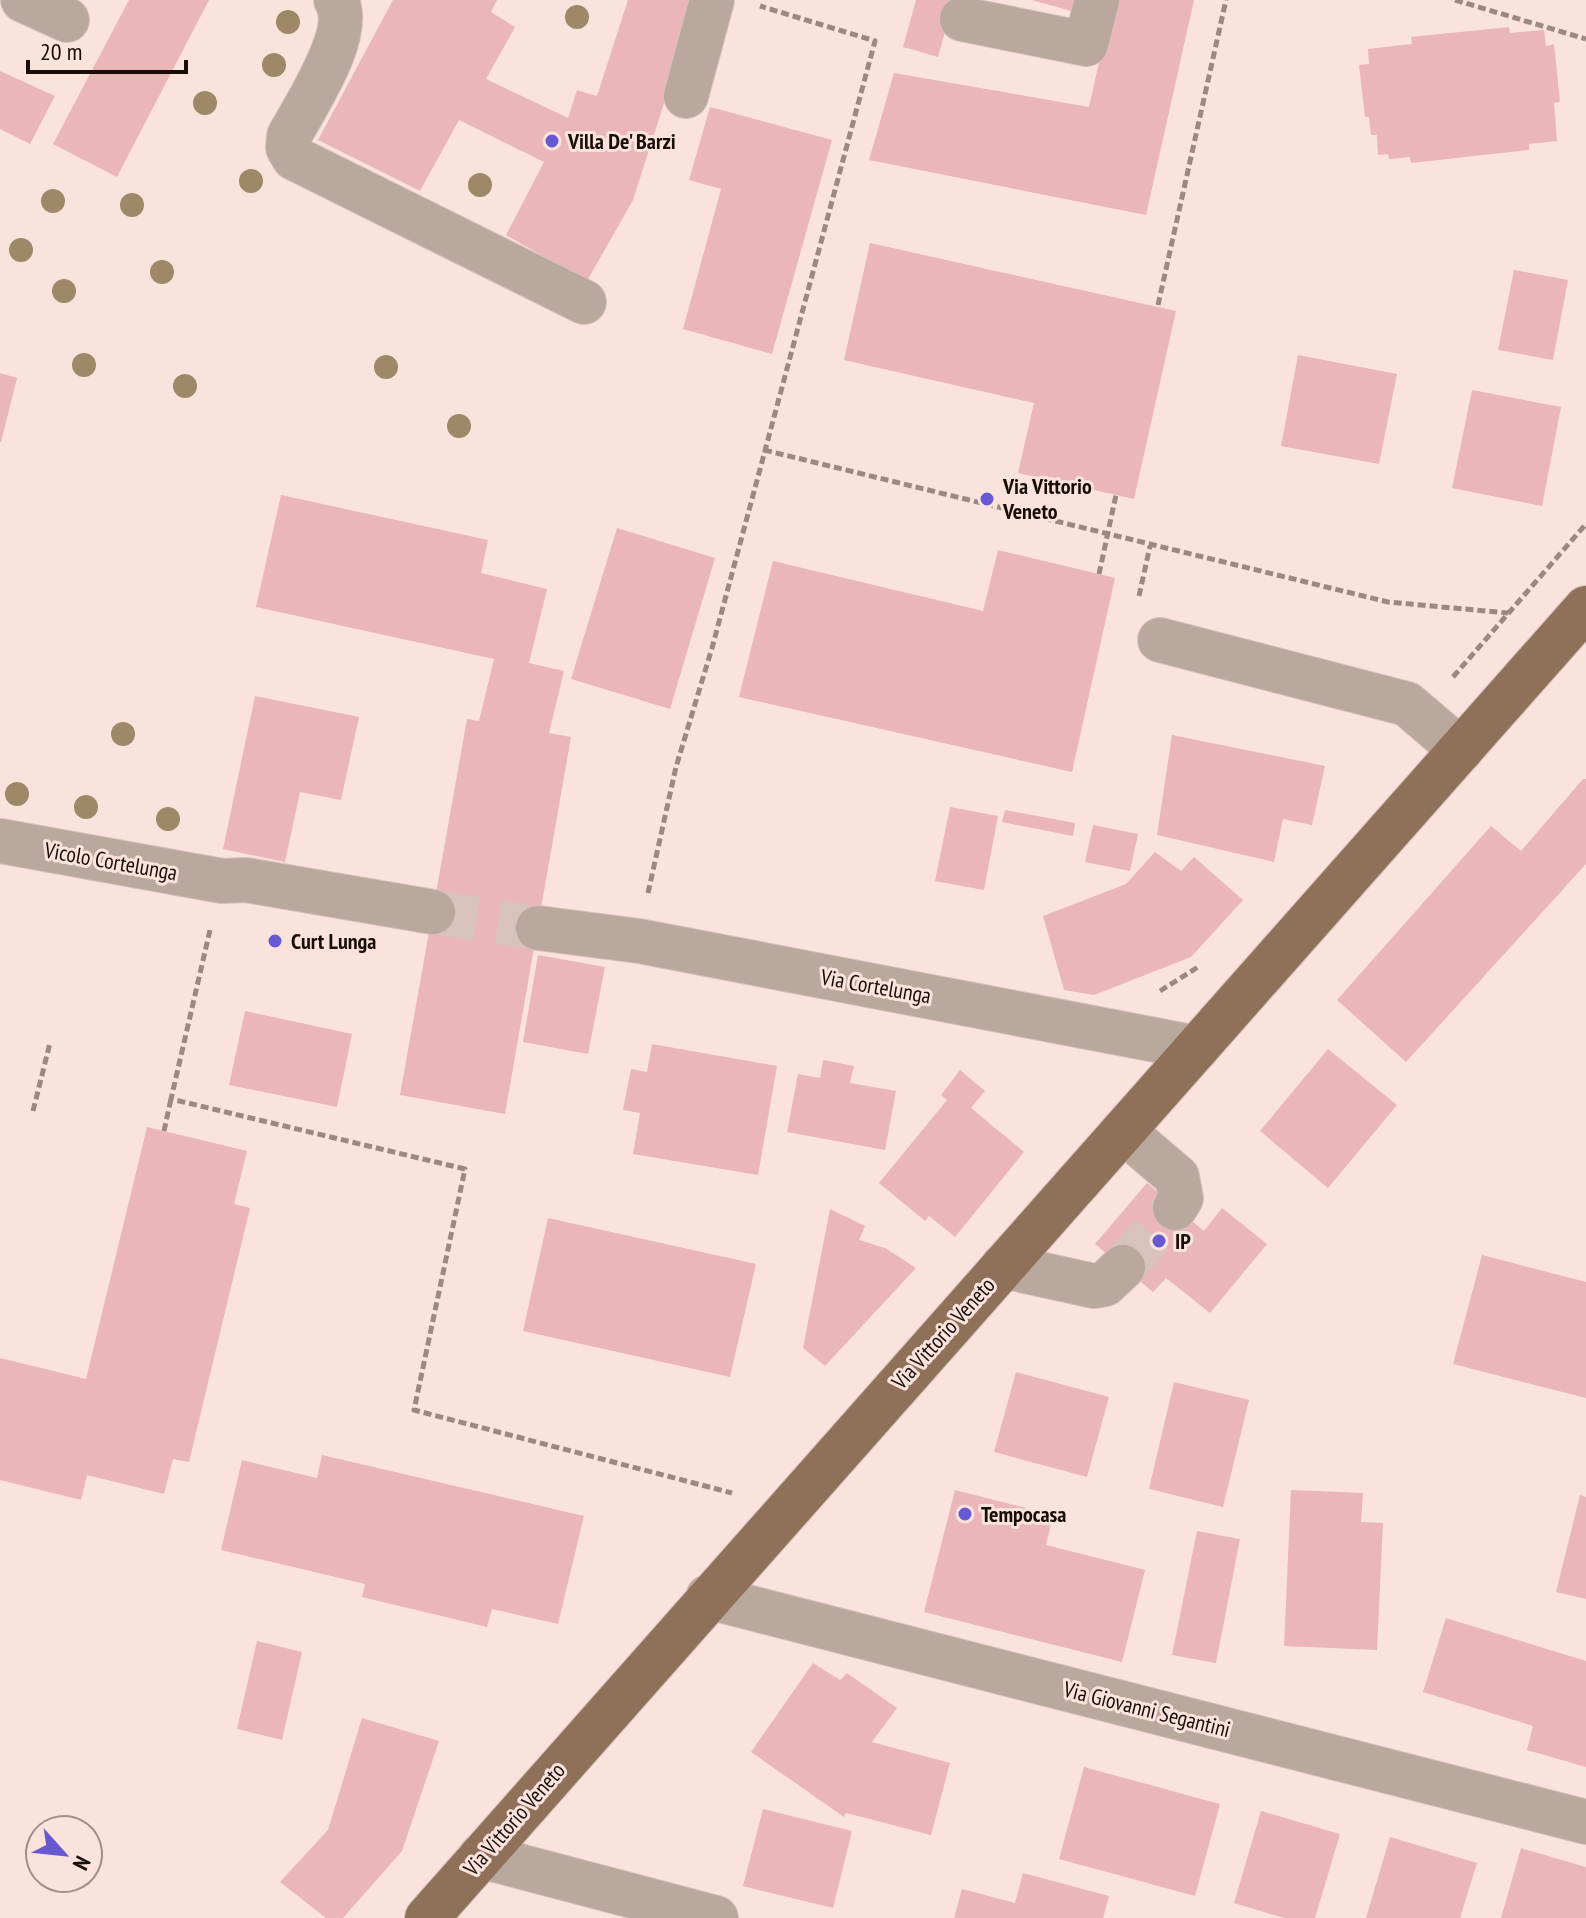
<svg xmlns="http://www.w3.org/2000/svg" width="1586" height="1918" viewBox="0 0 1586 1918" font-family="'PT Sans Narrow',sans-serif">
<style>
.building{fill:#eab6b9}
.lines{fill:none;stroke-linecap:round;stroke-linejoin:round}
.minor-tunnel{stroke:#d8c3bc;stroke-width:44;stroke-dasharray:44 22;stroke-linecap:butt}
.minor-casing{stroke:#d6c1ba;stroke-width:46}
.major-casing{stroke:#d6c1ba;stroke-width:46}
.path{stroke:#9b8883;stroke-width:5;stroke-dasharray:8 4;stroke-linecap:butt}
.minor{stroke:#b9a89b;stroke-width:44}
.major{stroke:#8f715a;stroke-width:44}
.tree{fill:#9f8868}
.poi-dot{fill:#6659d2;stroke:#fae3dc;stroke-width:3}
.labels{text-anchor:middle;stroke-width:6;stroke-linejoin:round;paint-order:stroke}
.poi-label{font-size:22px;font-weight:bold;fill:#190d09;stroke:#fae3dc;text-anchor:start}
.street-label{font-size:22px;fill:#190d09;stroke:#fae3dc}
</style>
<rect width="100%" height="100%" fill="#fae3dc"/>
<g class="building">
<path d="M 129,0 L 209,0 L 117,177 L 53,144 Z"/>
<path d="M 393,0 L 497,0 L 491,12 L 515,27 L 486,79 L 568,118 L 577,90 L 597,96 L 628,0 L 697,0 L 633,200 L 587,281 L 506,235 L 544,162 L 459,120 L 420,191 L 318,140 Z"/>
<path d="M 916,0 L 954,0 L 938,57 L 903,47 Z"/>
<path d="M 1032,0 L 1081,0 L 1078,13 Z"/>
<path d="M 1113,0 L 1194,0 L 1146,215 L 869,160 L 894,73 L 1089,107 Z"/>
<path d="M 1509,27 L 1510,33 L 1544,30 L 1546,46 L 1554,44 L 1560,102 L 1554,103 L 1557,141 L 1529,144 L 1529,150 L 1411,163 L 1410,157 L 1389,159 L 1388,154 L 1378,155 L 1377,135 L 1371,135 L 1369,117 L 1365,117 L 1359,65 L 1369,64 L 1368,49 L 1412,44 L 1411,37 Z"/>
<path d="M 0,71 L 55,96 L 30,144 L 0,129 Z"/>
<path d="M 710,107 L 832,140 L 772,354 L 683,329 L 721,189 L 689,180 Z"/>
<path d="M 870,243 L 1176,311 L 1134,499 L 1018,473 L 1034,403 L 844,360 Z"/>
<path d="M 1514,270 L 1568,280 L 1553,360 L 1498,350 Z"/>
<path d="M 1298,355 L 1397,374 L 1379,464 L 1281,446 Z"/>
<path d="M 0,373 L 17,378 L 1,442 L 0,442 Z"/>
<path d="M 1472,390 L 1561,407 L 1542,506 L 1452,488 Z"/>
<path d="M 281,495 L 488,540 L 481,573 L 547,589 L 529,663 L 564,671 L 549,733 L 571,737 L 505,1114 L 400,1095 L 467,719 L 479,721 L 494,659 L 256,607 Z"/>
<path d="M 617,528 L 715,558 L 670,709 L 571,679 Z"/>
<path d="M 998,550 L 1115,578 L 1072,772 L 739,697 L 773,561 L 983,611 Z"/>
<path d="M 255,696 L 359,717 L 341,800 L 300,792 L 285,862 L 223,849 Z"/>
<path d="M 1172,735 L 1325,766 L 1312,825 L 1283,819 L 1274,862 L 1157,835 Z"/>
<path d="M 1583,779 L 1586,779 L 1586,864 L 1406,1062 L 1337,1000 L 1491,826 L 1521,851 Z"/>
<path d="M 950,807 L 998,816 L 984,890 L 935,881 Z"/>
<path d="M 1005,810 L 1075,823 L 1073,836 L 1002,822 Z"/>
<path d="M 1093,825 L 1138,834 L 1130,871 L 1085,862 Z"/>
<path d="M 1155,852 L 1181,871 L 1194,857 L 1243,900 L 1191,957 L 1094,995 L 1064,990 L 1043,916 L 1126,884 Z"/>
<path d="M 538,955 L 605,967 L 588,1054 L 523,1042 Z"/>
<path d="M 245,1011 L 352,1034 L 337,1107 L 229,1085 Z"/>
<path d="M 652,1044 L 777,1066 L 758,1175 L 633,1154 L 640,1113 L 623,1110 L 631,1069 L 647,1072 Z"/>
<path d="M 1328,1049 L 1397,1105 L 1328,1188 L 1260,1131 Z"/>
<path d="M 823,1060 L 854,1066 L 850,1083 L 896,1091 L 885,1150 L 787,1132 L 798,1074 L 820,1078 Z"/>
<path d="M 960,1070 L 985,1091 L 971,1108 L 1024,1152 L 955,1237 L 929,1216 L 925,1221 L 879,1183 L 947,1100 L 941,1095 Z"/>
<path d="M 147,1127 L 247,1151 L 234,1204 L 250,1208 L 189,1462 L 173,1459 L 164,1494 L 87,1475 L 81,1500 L 0,1480 L 0,1358 L 86,1379 Z"/>
<path d="M 1147,1183 L 1204,1231 L 1222,1208 L 1267,1244 L 1210,1313 L 1166,1278 L 1153,1292 L 1095,1244 Z"/>
<path d="M 830,1209 L 865,1226 L 859,1240 L 885,1248 L 916,1268 L 825,1366 L 803,1348 Z"/>
<path d="M 548,1218 L 756,1264 L 730,1377 L 523,1331 Z"/>
<path d="M 1482,1255 L 1586,1282 L 1586,1398 L 1453,1364 Z"/>
<path d="M 1016,1372 L 1109,1397 L 1087,1477 L 994,1452 Z"/>
<path d="M 1174,1382 L 1249,1400 L 1223,1507 L 1149,1489 Z"/>
<path d="M 322,1455 L 584,1516 L 558,1624 L 492,1609 L 487,1627 L 362,1597 L 365,1584 L 221,1550 L 242,1460 L 317,1478 Z"/>
<path d="M 955,1490 L 1053,1515 L 1046,1545 L 1145,1570 L 1122,1662 L 924,1612 Z"/>
<path d="M 1291,1490 L 1363,1493 L 1361,1522 L 1383,1523 L 1377,1650 L 1284,1646 Z"/>
<path d="M 1580,1495 L 1586,1497 L 1586,1599 L 1556,1592 Z"/>
<path d="M 1197,1531 L 1240,1539 L 1216,1663 L 1172,1655 Z"/>
<path d="M 1446,1618 L 1586,1661 L 1586,1767 L 1527,1750 L 1533,1726 L 1423,1692 Z"/>
<path d="M 257,1641 L 302,1652 L 282,1740 L 237,1729 Z"/>
<path d="M 813,1663 L 840,1680 L 847,1673 L 897,1708 L 872,1742 L 950,1763 L 931,1835 L 846,1813 L 844,1817 L 751,1752 Z"/>
<path d="M 362,1718 L 439,1741 L 402,1851 L 343,1918 L 326,1918 L 280,1882 L 328,1830 Z"/>
<path d="M 1084,1767 L 1220,1804 L 1195,1896 L 1059,1859 Z"/>
<path d="M 763,1809 L 852,1831 L 833,1908 L 743,1886 Z"/>
<path d="M 1261,1811 L 1340,1834 L 1315,1918 L 1284,1918 L 1234,1903 Z"/>
<path d="M 1390,1837 L 1477,1863 L 1460,1918 L 1366,1918 Z"/>
<path d="M 1521,1848 L 1586,1867 L 1586,1918 L 1501,1918 Z"/>
<path d="M 1023,1873 L 1109,1896 L 1103,1918 L 954,1918 L 962,1889 L 1015,1903 Z"/>
</g>
<g class="lines">
<g class="minor-tunnel">
<path d="M 433,912 L 538,928"/>
<path d="M 1123,1267 L 1175,1208"/>
</g>
<g class="minor-casing">
<g id="minor">
<path d="M 23,0 L 67,20"/>
<path d="M 336,0 C 355,32 306,105 289,136 L 288,148 L 294,158 L 584,302"/>
<path d="M 962,19 L 1086,44 L 1097,0"/>
<path d="M 686,96 L 712,0"/>
<path d="M 1160,640 L 1407,704 L 1461,750"/>
<path d="M 0,841 L 222,881 L 246,880 L 433,912"/>
<path d="M 538,928 L 639,941 L 1197,1048"/>
<path d="M 1123,1131 L 1177,1177 L 1181,1198 L 1175,1208"/>
<path d="M 1003,1266 L 1094,1286 L 1105,1284 L 1123,1267"/>
<path d="M 708,1597 L 1586,1822"/>
<path d="M 481,1856 L 716,1918"/>
</g>
</g>
<g class="major-casing">
<path id="major" d="M 427,1918 L 1586,608"/>
</g>
<g class="path">
<path d="M 1455,0 L 1586,39"/>
<path d="M 1158,305 L 1226,0"/>
<path d="M 764,450 L 1388,602 L 1508,613"/>
<path d="M 1099,574 L 1116,495"/>
<path d="M 1139,596 L 1150,546"/>
<path d="M 1453,677 L 1586,524"/>
<path d="M 648,893 L 676,767 L 712,648 L 875,41 L 760,6"/>
<path d="M 210,930 L 171,1099 L 465,1169 L 414,1410 L 732,1493"/>
<path d="M 1160,991 L 1198,967"/>
<path d="M 33,1111 L 50,1043"/>
<path d="M 164,1131 L 171,1099"/>
</g>
<use href="#minor" class="minor"/>
<use href="#major" class="major"/>
</g>
<g class="tree">
<circle cx="577" cy="17" r="12"/>
<circle cx="288" cy="22" r="12"/>
<circle cx="274" cy="65" r="12"/>
<circle cx="205" cy="103" r="12"/>
<circle cx="251" cy="181" r="12"/>
<circle cx="480" cy="185" r="12"/>
<circle cx="53" cy="201" r="12"/>
<circle cx="132" cy="205" r="12"/>
<circle cx="21" cy="250" r="12"/>
<circle cx="162" cy="272" r="12"/>
<circle cx="64" cy="291" r="12"/>
<circle cx="84" cy="365" r="12"/>
<circle cx="386" cy="367" r="12"/>
<circle cx="185" cy="386" r="12"/>
<circle cx="459" cy="426" r="12"/>
<circle cx="123" cy="734" r="12"/>
<circle cx="17" cy="794" r="12"/>
<circle cx="86" cy="807" r="12"/>
<circle cx="168" cy="819" r="12"/>
</g>
<g class="poi-dot">
<circle cx="552" cy="141" r="8"/>
<circle cx="987" cy="499" r="8"/>
<circle cx="275" cy="941" r="8"/>
<circle cx="1159" cy="1241" r="8"/>
<circle cx="965" cy="1514" r="8"/>
</g>
<g class="labels">
<g class="poi-label">
<text x="568" y="149">Villa De' Barzi</text>
<text x="1003" y="494">Via Vittorio<tspan x="1003" dy="25">Veneto</tspan></text>
<text x="291" y="949">Curt Lunga</text>
<text x="1175" y="1249">IP</text>
<text x="981" y="1522">Tempocasa</text>
</g>
<g class="street-label">
<text transform="translate(111 861) rotate(10)" y="8">Vicolo Cortelunga</text>
<text transform="translate(876 986) rotate(10)" y="8">Via Cortelunga</text>
<text transform="translate(943 1333) rotate(-48)" y="8">Via Vittorio Veneto</text>
<text transform="translate(1147 1709) rotate(14)" y="8">Via Giovanni Segantini</text>
<text transform="translate(514 1819) rotate(-49)" y="8">Via Vittorio Veneto</text>
</g>
</g>
<g transform="translate(64 1854) rotate(117)"><circle r="38" fill="#fae3dc" stroke="#a08d88" stroke-width="2"/>
<path d="M0-6L14 30L0 20L-14 30Z" fill="#6659d2"/>
<text y="-12" font-size="22" font-weight="bold" text-anchor="middle" fill="#190d09">N</text>
</g>
<path d="M28 60v12h158v-12" fill="none" stroke="#190d09" stroke-width="4"/>
<text x="40" y="60" font-size="24" fill="#190d09" stroke="#fae3dc" stroke-width="6" paint-order="stroke">20 m</text>
</svg>
